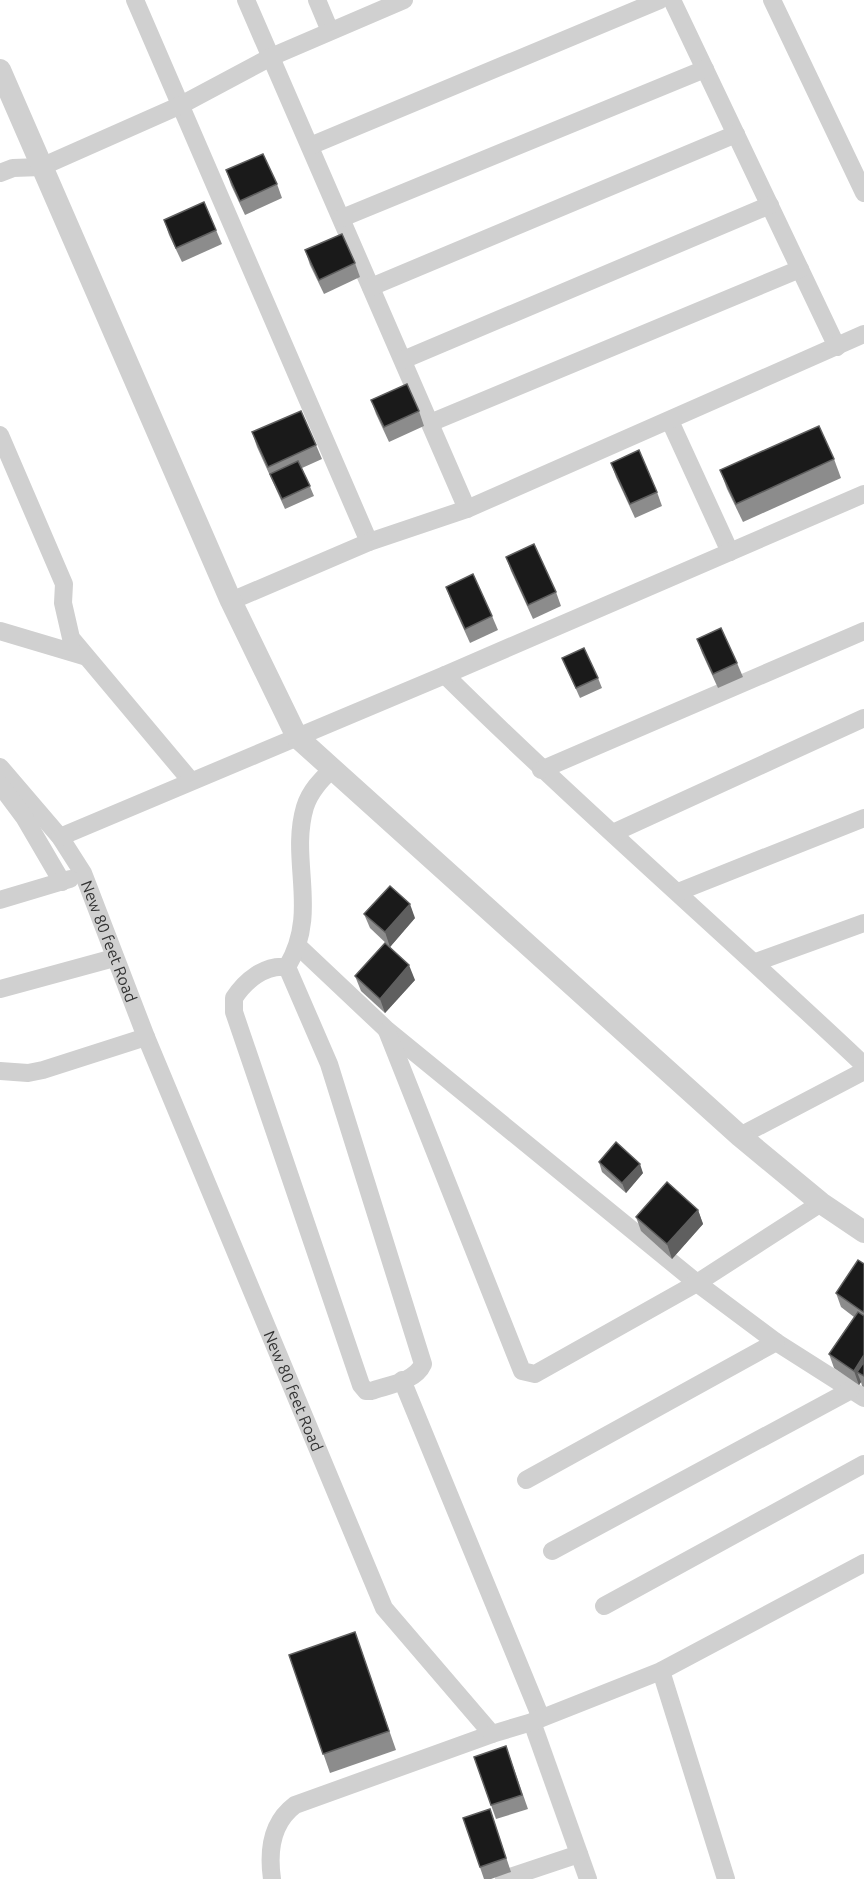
<svg xmlns="http://www.w3.org/2000/svg" width="864" height="1879" viewBox="0 0 864 1879" font-family="Ubuntu,sans-serif">
<style>
.lines{fill:none;stroke-linecap:round;stroke-linejoin:round}
.minor{stroke:#d0d0d0;stroke-width:18}
.tertiary{stroke:#d0d0d0;stroke-width:22}
.wall{fill:#8c8c8c}
.shaded-wall{fill:#5f5f5f}
.building{fill:#1a1a1a;stroke:#5f5f5f;stroke-width:1.5}
.labels{text-anchor:middle;stroke-width:6;stroke-linejoin:round;paint-order:stroke}
.street-label{font-size:16px;fill:#333;stroke:#fff}
</style>
<rect width="100%" height="100%" fill="#fff"/>
<g class="lines">
<g class="minor">
<path d="M 135,0 L 369,542"/>
<path d="M 246,0 L 467,509"/>
<path d="M 317,0 L 330,31"/>
<path d="M 672,0 L 837,347"/>
<path d="M 772,0 L 864,193"/>
<path d="M 310,146 L 660,0"/>
<path d="M 0,173 L 13,168 L 41,167 L 181,105 L 271,57 L 404,0"/>
<path d="M 342,218 L 705,69"/>
<path d="M 371,287 L 736,134"/>
<path d="M 403,360 L 770,205"/>
<path d="M 670,421 L 730,552"/>
<path d="M 430,423 L 800,269"/>
<path d="M 0,435 L 64,584 L 63,603 L 71,638 L 191,781"/>
<path d="M 231,601 L 369,542 L 467,509 L 864,334"/>
<path d="M 0,631 L 84,656"/>
<path d="M 445,675 C 581,809 725,934 864,1065"/>
<path id="s1" d="M 0,767 L 60,837 L 83,873 L 146,1037 L 384,1608 L 492,1734 L 295,1805 C 271,1823 268,1851 272,1879"/>
<path d="M 541,770 L 864,631"/>
<path d="M 0,785 L 24,817 L 62,882"/>
<path d="M 613,833 L 864,718"/>
<path d="M 60,837 L 445,675 L 864,494"/>
<path d="M 678,892 L 864,818"/>
<path d="M 0,900 L 70,879"/>
<path d="M 298,946 L 387,1030 L 697,1283 L 776,1342 L 864,1398"/>
<path d="M 756,962 L 864,923"/>
<path d="M 287,967 C 265,964 245,981 234,998 L 234,1012 L 361,1385 L 366,1391 L 371,1391 C 388,1385 415,1382 423,1364 L 329,1064 L 287,967 C 320,912 289,861 305,807 C 310,791 321,780 332,769"/>
<path d="M 0,989 L 114,958"/>
<path d="M 387,1031 L 522,1371 L 535,1374 L 697,1283 L 821,1203"/>
<path d="M 0,1071 L 28,1073 L 43,1070 L 146,1037"/>
<path d="M 740,1136 L 864,1071"/>
<path d="M 402,1380 L 541,1718"/>
<path d="M 526,1480 L 776,1342"/>
<path d="M 552,1551 L 851,1390"/>
<path d="M 604,1606 L 864,1464"/>
<path d="M 661,1671 L 726,1879"/>
<path d="M 532,1722 L 588,1879"/>
<path d="M 492,1734 L 532,1722 L 661,1671 L 864,1563"/>
<path d="M 504,1879 L 579,1854"/>
</g>
<path class="tertiary" d="M 0,70 L 231,601 L 297,737 L 740,1136 L 821,1203 L 864,1232"/>
</g>
<g class="wall">
<path d="M 226,170 L 277,184 L 282,198 L 245,215 L 231,185 Z"/>
<path d="M 164,220 L 216,230 L 222,244 L 182,262 L 169,235 Z"/>
<path d="M 305,250 L 355,263 L 360,277 L 324,294 L 310,265 Z"/>
<path d="M 371,400 L 419,411 L 424,426 L 389,442 L 376,414 Z"/>
<path d="M 252,432 L 316,445 L 322,459 L 302,468 L 314,496 L 285,509 L 257,447 Z"/>
<path d="M 834,459 L 841,478 L 743,522 L 727,489 L 720,470 Z"/>
<path d="M 611,463 L 657,492 L 662,506 L 635,518 L 616,477 Z"/>
<path d="M 506,557 L 556,592 L 561,606 L 533,619 L 511,571 Z"/>
<path d="M 446,587 L 492,616 L 498,630 L 470,643 L 451,601 Z"/>
<path d="M 697,639 L 737,663 L 743,677 L 718,688 L 702,653 Z"/>
<path d="M 562,658 L 598,678 L 602,688 L 580,698 Z"/>
<path d="M 364,914 L 415,918 L 390,947 L 370,928 Z"/>
<path d="M 355,976 L 415,980 L 385,1013 L 361,991 Z"/>
<path d="M 599,1162 L 643,1173 L 626,1193 L 602,1172 Z"/>
<path d="M 698,1210 L 703,1224 L 672,1259 L 641,1231 L 636,1217 Z"/>
<path d="M 864,1264 L 864,1387 L 862,1386 L 861,1382 L 859,1385 L 834,1368 L 829,1354 L 854,1317 L 841,1307 L 836,1293 Z"/>
<path d="M 355,1632 L 396,1750 L 330,1773 L 289,1655 Z"/>
<path d="M 506,1746 L 528,1809 L 496,1819 L 474,1757 Z"/>
<path d="M 490,1809 L 511,1872 L 491,1879 L 484,1879 L 463,1818 Z"/>
</g>
<g class="shaded-wall">
<path d="M 410,904 L 415,918 L 390,947 L 385,932 Z"/>
<path d="M 409,965 L 415,980 L 385,1013 L 380,999 Z"/>
<path d="M 640,1164 L 643,1173 L 626,1193 L 622,1183 Z"/>
<path d="M 698,1210 L 703,1224 L 672,1259 L 667,1244 Z"/>
<path d="M 864,1355 L 864,1376 L 857,1372 L 861,1382 L 859,1385 L 854,1371 Z"/>
</g>
<g class="building">
<path d="M 263,154 L 277,184 L 240,201 L 226,170 Z"/>
<path d="M 204,202 L 216,230 L 176,248 L 164,220 Z"/>
<path d="M 342,234 L 355,263 L 319,280 L 305,250 Z"/>
<path d="M 407,384 L 419,411 L 384,427 L 371,400 Z"/>
<path d="M 301,411 L 316,445 L 268,467 L 252,432 Z"/>
<path d="M 819,426 L 834,459 L 736,504 L 720,470 Z"/>
<path d="M 639,450 L 657,492 L 630,504 L 611,463 Z"/>
<path d="M 298,461 L 310,486 L 282,499 L 270,474 Z"/>
<path d="M 534,544 L 556,592 L 528,605 L 506,557 Z"/>
<path d="M 473,574 L 492,616 L 465,629 L 446,587 Z"/>
<path d="M 721,628 L 737,663 L 713,674 L 697,639 Z"/>
<path d="M 584,648 L 598,678 L 576,688 L 562,658 Z"/>
<path d="M 390,886 L 410,904 L 385,932 L 364,914 Z"/>
<path d="M 385,943 L 409,965 L 380,999 L 355,976 Z"/>
<path d="M 616,1142 L 640,1164 L 622,1183 L 599,1162 Z"/>
<path d="M 667,1182 L 698,1210 L 667,1244 L 636,1217 Z"/>
<path d="M 858,1260 L 864,1264 L 864,1310 L 863,1312 L 836,1293 Z"/>
<path d="M 858,1312 L 864,1316 L 864,1355 L 854,1371 L 829,1354 Z"/>
<path d="M 864,1362 L 864,1376 L 857,1372 Z"/>
<path d="M 355,1632 L 389,1731 L 323,1754 L 289,1655 Z"/>
<path d="M 506,1746 L 522,1795 L 491,1805 L 474,1757 Z"/>
<path d="M 490,1809 L 506,1858 L 480,1867 L 463,1818 Z"/>
</g>
<g class="labels">
<g class="street-label">
<text dy="6" stroke="none"><textPath href="#s1" startOffset="208">New 80 feet Road</textPath></text>
<text dy="6" stroke="none"><textPath href="#s1" startOffset="694">New 80 feet Road</textPath></text>
</g>
</g>
</svg>
